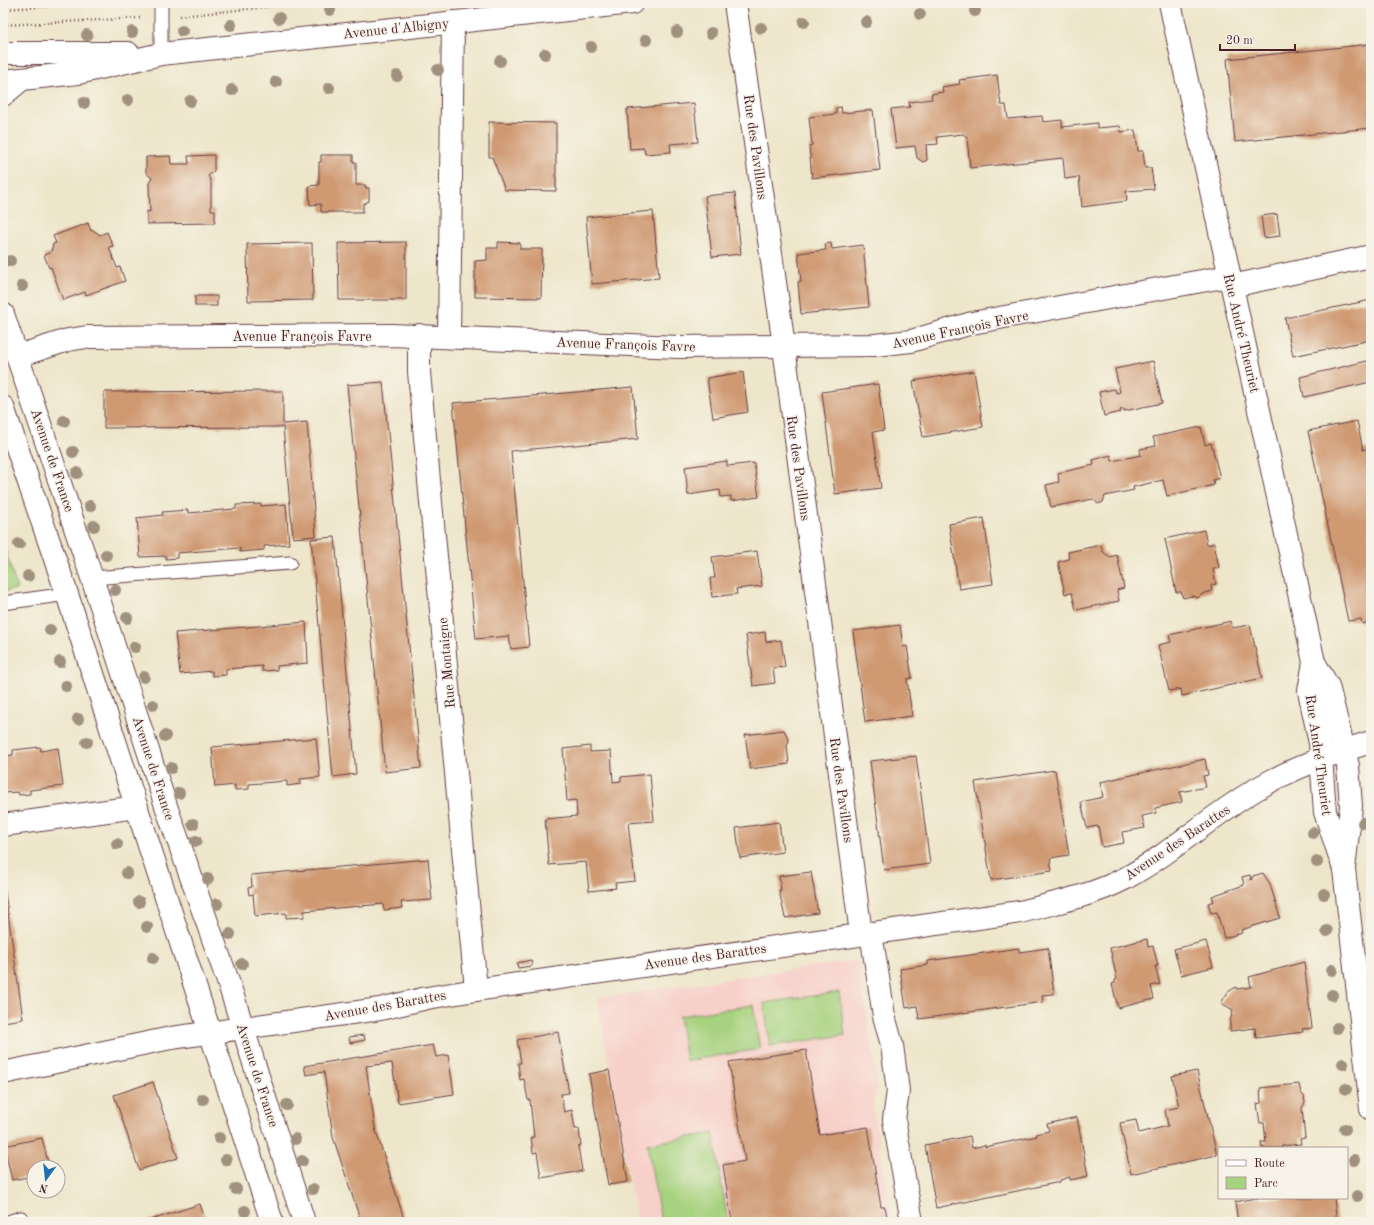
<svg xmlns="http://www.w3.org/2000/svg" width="1374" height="1225" viewBox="0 0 1374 1225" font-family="'Old Standard TT',serif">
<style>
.built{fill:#f7d0c9}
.green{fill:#a7d27f;stroke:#787855}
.building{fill:#cf9972}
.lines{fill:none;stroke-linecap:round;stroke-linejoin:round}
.lane-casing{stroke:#633d43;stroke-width:15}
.street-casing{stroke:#633d43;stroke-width:24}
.secondary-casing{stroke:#633d43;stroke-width:24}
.primary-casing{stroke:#633d43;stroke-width:24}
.path{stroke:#633d43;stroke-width:2.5;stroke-dasharray:1 3;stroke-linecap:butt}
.lane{stroke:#fff;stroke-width:13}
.street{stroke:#fff;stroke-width:22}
.secondary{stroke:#fff;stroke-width:22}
.primary{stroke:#fff;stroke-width:22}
.tree{fill:#a0917e}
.labels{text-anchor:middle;stroke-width:3;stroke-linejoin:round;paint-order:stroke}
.street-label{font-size:14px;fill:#4a1f2b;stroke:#f7f3e8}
</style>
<rect width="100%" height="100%" fill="#f7f3e8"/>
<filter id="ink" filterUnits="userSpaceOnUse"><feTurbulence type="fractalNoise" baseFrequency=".025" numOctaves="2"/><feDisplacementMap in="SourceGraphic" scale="8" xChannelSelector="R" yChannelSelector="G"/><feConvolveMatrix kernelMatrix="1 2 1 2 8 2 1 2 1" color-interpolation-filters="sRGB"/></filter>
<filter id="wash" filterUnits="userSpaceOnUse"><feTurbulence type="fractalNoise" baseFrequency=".012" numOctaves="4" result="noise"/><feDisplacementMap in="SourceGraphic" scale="16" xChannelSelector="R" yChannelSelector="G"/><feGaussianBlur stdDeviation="0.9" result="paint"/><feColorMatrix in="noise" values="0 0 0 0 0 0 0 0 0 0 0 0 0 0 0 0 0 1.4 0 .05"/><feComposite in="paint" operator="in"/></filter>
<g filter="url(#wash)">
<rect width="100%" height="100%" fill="#eee6ca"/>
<path class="built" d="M 858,960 L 878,1083 L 873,1107 L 892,1222 L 637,1222 L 597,998 Z"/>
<g class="green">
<path d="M 3,542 L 17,589 L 3,592 Z"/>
<path d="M 839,992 L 845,1035 L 770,1046 L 764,1003 Z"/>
<path d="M 753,1005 L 760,1049 L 686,1061 L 679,1016 Z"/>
<path d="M 713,1133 L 728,1222 L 661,1222 L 647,1144 Z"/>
</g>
<g id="blocks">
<g class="building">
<path d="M 1371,44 L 1371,128 L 1235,142 L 1227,59 Z"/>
<path d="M 997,75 L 1001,105 L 1006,105 L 1008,119 L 1042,116 L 1043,122 L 1062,120 L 1062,127 L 1097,123 L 1097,128 L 1120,126 L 1121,132 L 1135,130 L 1138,151 L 1143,151 L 1145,168 L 1151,168 L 1154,189 L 1126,191 L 1127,201 L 1082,207 L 1079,177 L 1065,179 L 1063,158 L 970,168 L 967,137 L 963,134 L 937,137 L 938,144 L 926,145 L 927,160 L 923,162 L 917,158 L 915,146 L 896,148 L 891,109 L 910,107 L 909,102 L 932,99 L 931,94 L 943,92 L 942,87 L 960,84 L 959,80 Z"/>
<path d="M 694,103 L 698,142 L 670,144 L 671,152 L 645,154 L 644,148 L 630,149 L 627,109 Z"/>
<path d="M 841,107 L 842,113 L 873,110 L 880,170 L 812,178 L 809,146 L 812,145 L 809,117 L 836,114 L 836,108 Z"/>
<path d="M 489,122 L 556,123 L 556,191 L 505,190 L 492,157 L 489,157 Z"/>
<path d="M 214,155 L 214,171 L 208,176 L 211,181 L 211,210 L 215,210 L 215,223 L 147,224 L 147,211 L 150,212 L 149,183 L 152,178 L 146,173 L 146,157 L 170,156 L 171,164 L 189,164 L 188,156 Z"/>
<path d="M 321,155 L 353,155 L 353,162 L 356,162 L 356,185 L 365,185 L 366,188 L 369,188 L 369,201 L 363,204 L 363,212 L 321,212 L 321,204 L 310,205 L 309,186 L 319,185 L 319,162 L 321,162 Z"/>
<path d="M 735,193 L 741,254 L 712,257 L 705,196 Z"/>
<path d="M 653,211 L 659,278 L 592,284 L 586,217 Z"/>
<path d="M 1277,214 L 1280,236 L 1264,238 L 1261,216 Z"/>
<path d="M 88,223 L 91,231 L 93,230 L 100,235 L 107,232 L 113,246 L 109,247 L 117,268 L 120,267 L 125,281 L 86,295 L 85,292 L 63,300 L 51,267 L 49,268 L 44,255 L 51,252 L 53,244 L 56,243 L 53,236 Z"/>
<path d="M 406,242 L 406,300 L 339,300 L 338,243 Z"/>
<path d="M 498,242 L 520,243 L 520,249 L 542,249 L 541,298 L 475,297 L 475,261 L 487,260 L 487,248 L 498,248 Z"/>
<path d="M 312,243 L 313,300 L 248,301 L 247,244 Z"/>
<path d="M 831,243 L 832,249 L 863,245 L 869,307 L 801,314 L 798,282 L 801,281 L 798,253 L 826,250 L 825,244 Z"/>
<rect x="195" y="296" width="22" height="10"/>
<path d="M 1371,300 L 1371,340 L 1293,356 L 1285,318 Z"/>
<path d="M 1371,360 L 1371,382 L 1304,397 L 1300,377 Z"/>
<path d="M 1153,361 L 1162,403 L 1124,411 L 1124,409 L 1120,410 L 1121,412 L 1104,416 L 1099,392 L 1115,389 L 1116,393 L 1120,392 L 1115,369 Z"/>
<path d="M 974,371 L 983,427 L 923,437 L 913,381 Z"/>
<path d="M 743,372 L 748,412 L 713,418 L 707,378 Z"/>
<path d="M 383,382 L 421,768 L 385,772 L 347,385 Z"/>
<path d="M 878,384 L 884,430 L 873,432 L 881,488 L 835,494 L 822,392 Z"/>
<path d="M 633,387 L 638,439 L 511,451 L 529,647 L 511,649 L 509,636 L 476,639 L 453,403 Z"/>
<path d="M 283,391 L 283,424 L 307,422 L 316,536 L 293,538 L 283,427 L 104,428 L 104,392 Z"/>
<path d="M 1357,421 L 1363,450 L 1368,448 L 1371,462 L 1371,622 L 1362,624 L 1361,619 L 1348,621 L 1308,431 Z"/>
<path d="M 1201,427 L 1205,445 L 1211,443 L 1220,478 L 1213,480 L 1214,485 L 1167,496 L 1163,480 L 1133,487 L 1134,490 L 1105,496 L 1103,502 L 1098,504 L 1093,499 L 1051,507 L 1046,485 L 1059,482 L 1058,473 L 1094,465 L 1093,460 L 1111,455 L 1112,461 L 1141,455 L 1140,449 L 1156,446 L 1153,437 Z"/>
<path d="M 727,461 L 727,466 L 754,463 L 759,497 L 731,501 L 731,496 L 721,497 L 720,490 L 688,495 L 685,467 Z"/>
<path d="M 261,504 L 261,506 L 286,504 L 289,544 L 264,546 L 264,550 L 240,552 L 240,548 L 177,553 L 177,558 L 166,559 L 166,556 L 140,557 L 137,518 L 163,515 L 162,512 L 188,510 L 188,513 L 236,509 L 236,505 Z"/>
<path d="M 984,518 L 993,584 L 959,589 L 949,524 Z"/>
<path d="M 1204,530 L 1207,545 L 1214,543 L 1219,568 L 1213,569 L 1216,584 L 1211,585 L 1212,591 L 1202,594 L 1198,598 L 1192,596 L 1183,598 L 1181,592 L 1176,592 L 1165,539 Z"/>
<path d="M 335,537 L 356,774 L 333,777 L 311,539 Z"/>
<path d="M 1101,545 L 1103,552 L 1110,557 L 1117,555 L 1124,588 L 1117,590 L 1119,601 L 1076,610 L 1072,593 L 1065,594 L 1058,562 L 1069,559 L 1068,552 Z"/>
<path d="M 757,551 L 762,586 L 736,589 L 737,594 L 712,597 L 710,578 L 715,578 L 712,557 Z"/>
<path d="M 1231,621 L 1232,628 L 1250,625 L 1262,678 L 1182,696 L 1181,689 L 1169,691 L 1158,645 L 1171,642 L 1169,635 Z"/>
<path d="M 306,622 L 308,663 L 277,666 L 277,670 L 262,671 L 262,666 L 226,669 L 226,675 L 212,676 L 212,671 L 180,674 L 175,633 Z"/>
<path d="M 900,625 L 903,647 L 907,646 L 912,678 L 907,679 L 912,716 L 865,722 L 853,631 Z"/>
<path d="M 765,632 L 766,642 L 781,640 L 785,667 L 773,668 L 775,683 L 753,686 L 746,635 Z"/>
<path d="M 784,730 L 789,740 L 787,746 L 789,764 L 750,769 L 745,735 Z"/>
<path d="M 316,738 L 320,777 L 300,779 L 301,784 L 287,786 L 287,781 L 249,784 L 249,789 L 235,790 L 235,785 L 215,787 L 212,747 Z"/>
<path d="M 590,746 L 590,752 L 611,751 L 613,782 L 621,781 L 621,777 L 650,774 L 654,821 L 628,823 L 635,881 L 615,883 L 616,888 L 589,891 L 586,862 L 549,865 L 545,819 L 577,816 L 576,800 L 567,801 L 563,749 Z"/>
<path d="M 40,747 L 41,751 L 58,748 L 63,786 L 30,790 L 30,794 L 19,795 L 18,792 L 3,793 L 3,756 L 13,755 L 13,750 Z"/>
<path d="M 916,756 L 930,864 L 884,870 L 870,761 Z"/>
<path d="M 1205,759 L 1208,775 L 1203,776 L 1206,787 L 1180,792 L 1182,802 L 1155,808 L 1156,813 L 1142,816 L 1145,828 L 1122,832 L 1124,843 L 1102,847 L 1098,826 L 1087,828 L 1081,802 L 1103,797 L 1100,782 Z"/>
<path d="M 1055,770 L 1069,855 L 1050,858 L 1052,871 L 991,880 L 975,782 Z"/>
<path d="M 779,822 L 783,852 L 740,858 L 736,828 Z"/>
<path d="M 428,859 L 432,900 L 401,902 L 402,908 L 384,910 L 383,904 L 304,911 L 304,917 L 286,918 L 286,913 L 255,916 L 253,894 L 249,895 L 248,888 L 252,887 L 251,875 Z"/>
<path d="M 811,872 L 818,913 L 785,918 L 779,890 L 781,890 L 779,876 Z"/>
<path d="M 1263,873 L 1270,884 L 1280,918 L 1241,930 L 1242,933 L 1224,938 L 1217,912 L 1211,913 L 1208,903 L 1214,901 L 1212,896 L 1244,885 L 1242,877 L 1250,875 L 1251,880 L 1253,876 Z"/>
<path d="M 3,878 L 23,1019 L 3,1022 Z"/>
<path d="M 1147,939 L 1148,947 L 1153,946 L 1158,966 L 1155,966 L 1160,984 L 1151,986 L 1154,999 L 1118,1008 L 1112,984 L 1115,983 L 1115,980 L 1117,979 L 1110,948 Z"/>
<path d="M 1206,941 L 1213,967 L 1181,975 L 1174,949 Z"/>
<path d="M 1019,948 L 1019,952 L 1048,948 L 1054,994 L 1042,995 L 1043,1002 L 919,1019 L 917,1006 L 906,1008 L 900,969 L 928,965 L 928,961 Z"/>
<path d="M 531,960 L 532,966 L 518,968 L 517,963 Z"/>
<path d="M 1304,962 L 1312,1028 L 1302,1029 L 1303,1032 L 1256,1038 L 1255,1028 L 1230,1031 L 1230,1021 L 1233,1010 L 1221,1003 L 1228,992 L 1236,987 L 1237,989 L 1251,987 L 1249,977 Z"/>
<path d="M 558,1032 L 569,1093 L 561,1094 L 564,1112 L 572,1110 L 575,1129 L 579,1129 L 581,1145 L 578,1146 L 582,1171 L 541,1178 L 537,1152 L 533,1153 L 531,1137 L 534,1137 L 530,1100 L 528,1100 L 524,1079 L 520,1080 L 518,1063 L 521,1063 L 517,1040 Z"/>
<path d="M 364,1035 L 365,1040 L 350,1043 L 349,1037 Z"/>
<path d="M 433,1045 L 436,1057 L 448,1055 L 454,1094 L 398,1103 L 392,1063 L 366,1066 L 375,1128 L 405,1222 L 361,1222 L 333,1137 L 324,1072 L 306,1075 L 304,1066 Z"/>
<path d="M 806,1050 L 820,1135 L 868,1127 L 881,1207 L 885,1207 L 888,1222 L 732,1222 L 723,1165 L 745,1161 L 729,1062 Z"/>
<path d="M 609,1070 L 628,1182 L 608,1185 L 589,1074 Z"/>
<path d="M 1197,1071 L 1217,1155 L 1131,1174 L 1120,1123 L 1136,1120 L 1139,1133 L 1168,1126 L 1165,1110 L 1179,1107 L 1172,1076 Z"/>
<path d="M 153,1082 L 178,1158 L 139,1170 L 114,1095 Z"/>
<path d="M 1299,1084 L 1301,1093 L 1304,1096 L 1305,1103 L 1302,1108 L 1305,1138 L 1300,1139 L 1301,1144 L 1282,1146 L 1282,1148 L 1262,1148 L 1261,1142 L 1266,1142 L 1264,1123 L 1260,1123 L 1257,1104 L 1261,1103 L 1260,1088 Z"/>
<path d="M 1077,1117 L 1088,1176 L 1070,1180 L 1070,1177 L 1060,1180 L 1060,1182 L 936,1208 L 925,1145 L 970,1136 L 972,1148 L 985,1145 L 985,1147 L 1037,1136 L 1036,1134 L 1049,1131 L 1047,1124 Z"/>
<path d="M 42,1138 L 49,1167 L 34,1167 L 34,1176 L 12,1180 L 4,1146 Z"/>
<path d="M 1255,1198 L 1334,1198 L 1337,1222 L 1238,1222 L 1235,1202 Z"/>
<path d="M 200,1204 L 206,1222 L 145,1222 Z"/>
</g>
</g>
</g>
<g filter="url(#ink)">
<use href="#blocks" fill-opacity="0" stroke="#633d43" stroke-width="1"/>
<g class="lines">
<g class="lane-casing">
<g id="lane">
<path d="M 161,3 L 161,54"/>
<path d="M 92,578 L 290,563"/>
<path d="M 3,603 L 67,594"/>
<path d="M 8,1222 L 21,1218"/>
</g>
</g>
<g class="street-casing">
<g id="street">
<path d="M 735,3 L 780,317 L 861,934"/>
<path d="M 1170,3 L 1314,662 L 1328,686 L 1348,766 L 1351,806 L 1344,869"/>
<path d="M 1232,286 L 1371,256"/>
<path d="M 419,335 L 419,372 L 476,990"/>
<path d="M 449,336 L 453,22"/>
<path d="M 18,356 L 68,340 L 87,337 L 392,335 L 679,347 L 875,345 L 911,341 L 972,323 L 1229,276"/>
<path d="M 1314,662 L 1309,691 L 1320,743 L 1325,812 L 1344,869 L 1371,1109"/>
<path d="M 3,825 L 137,807"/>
<path d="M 871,933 L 884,1016 L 892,1045 L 898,1091 L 894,1120 L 912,1222"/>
<path d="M 3,1073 L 171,1038 L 380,1009 L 427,998 L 476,990 L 1020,912 C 1055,903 1091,896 1124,879 C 1173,853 1213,813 1262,786 C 1295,767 1334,753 1371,742"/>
</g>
</g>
<g class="secondary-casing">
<g id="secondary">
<path d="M 3,53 L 128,53"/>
<path d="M 3,81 L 78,73 L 161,54 L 632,3"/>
</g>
</g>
<g class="primary-casing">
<g id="primary">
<path d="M 3,95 L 22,79"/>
<path d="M 3,314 L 92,578 L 167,809 L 230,987 L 304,1222"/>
<path d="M 3,407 L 67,594 L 272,1222"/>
</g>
</g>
<g class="path">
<path d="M 3,9 L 112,3"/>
<path d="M 180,16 L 305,3"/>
<path d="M 3,25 L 141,18"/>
</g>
<use href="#lane" class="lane"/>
<use href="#street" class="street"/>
<use href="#secondary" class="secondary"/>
<use href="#primary" class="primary"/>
</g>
<g class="tree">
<circle cx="330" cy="10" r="6"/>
<circle cx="975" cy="11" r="6"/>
<circle cx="920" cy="14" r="6"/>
<circle cx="279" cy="18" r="6"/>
<circle cx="804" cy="22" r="6"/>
<circle cx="866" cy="22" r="6"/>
<circle cx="231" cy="25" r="6"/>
<circle cx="761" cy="28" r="6"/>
<circle cx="182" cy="31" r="6"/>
<circle cx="132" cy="32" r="6"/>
<circle cx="677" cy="32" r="6"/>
<circle cx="711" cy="33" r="6"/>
<circle cx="87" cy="35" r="6"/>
<circle cx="646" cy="40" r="6"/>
<circle cx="591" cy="47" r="6"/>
<circle cx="545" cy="54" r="6"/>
<circle cx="500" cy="61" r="6"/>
<circle cx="438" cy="70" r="6"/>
<circle cx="397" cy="76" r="6"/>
<circle cx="276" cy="82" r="6"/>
<circle cx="329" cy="88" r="6"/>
<circle cx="232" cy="90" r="6"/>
<circle cx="128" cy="100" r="6"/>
<circle cx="190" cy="101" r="6"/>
<circle cx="84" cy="103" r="6"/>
<circle cx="10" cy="261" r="6"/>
<circle cx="22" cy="286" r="6"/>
<circle cx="64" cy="421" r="6"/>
<circle cx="73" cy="452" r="6"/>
<circle cx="77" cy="473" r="6"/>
<circle cx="90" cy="506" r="6"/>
<circle cx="94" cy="526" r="6"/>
<circle cx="19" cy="544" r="6"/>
<circle cx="106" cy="555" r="6"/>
<circle cx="28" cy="576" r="6"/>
<circle cx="115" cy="590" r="6"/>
<circle cx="127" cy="618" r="6"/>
<circle cx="50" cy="630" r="6"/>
<circle cx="135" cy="647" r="6"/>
<circle cx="60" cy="662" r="6"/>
<circle cx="144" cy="677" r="6"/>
<circle cx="66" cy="686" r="6"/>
<circle cx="153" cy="705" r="6"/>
<circle cx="78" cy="719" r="6"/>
<circle cx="165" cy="736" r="6"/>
<circle cx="87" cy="742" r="6"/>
<circle cx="171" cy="768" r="6"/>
<circle cx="179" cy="793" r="6"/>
<circle cx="1363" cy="823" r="6"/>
<circle cx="193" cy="824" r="6"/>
<circle cx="1313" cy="833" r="6"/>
<circle cx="196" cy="841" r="6"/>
<circle cx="117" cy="844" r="6"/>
<circle cx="1317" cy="862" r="6"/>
<circle cx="127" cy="873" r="6"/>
<circle cx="208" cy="879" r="6"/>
<circle cx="1324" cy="894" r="6"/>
<circle cx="139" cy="902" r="6"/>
<circle cx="217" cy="904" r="6"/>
<circle cx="147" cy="927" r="6"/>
<circle cx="1327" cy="931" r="6"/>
<circle cx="230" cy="934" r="6"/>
<circle cx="153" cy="958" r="6"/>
<circle cx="242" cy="964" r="6"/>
<circle cx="1332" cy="970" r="6"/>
<circle cx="1332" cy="995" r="6"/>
<circle cx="1337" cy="1028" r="6"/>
<circle cx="1343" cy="1064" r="6"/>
<circle cx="1346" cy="1089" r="6"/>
<circle cx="203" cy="1099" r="6"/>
<circle cx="287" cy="1105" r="6"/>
<circle cx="1345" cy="1129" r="6"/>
<circle cx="219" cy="1138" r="6"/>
<circle cx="295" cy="1139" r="6"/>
<circle cx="226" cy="1160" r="6"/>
<circle cx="1354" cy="1160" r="6"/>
<circle cx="302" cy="1161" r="6"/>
<circle cx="236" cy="1189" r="6"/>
<circle cx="313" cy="1189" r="6"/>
<circle cx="1357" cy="1196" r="6"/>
<circle cx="245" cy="1211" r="6"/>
</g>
</g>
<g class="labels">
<g class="street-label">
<text transform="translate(396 28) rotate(-6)" y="5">Avenue d'Albigny</text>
<text transform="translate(756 147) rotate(82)" y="5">Rue des Pavillons</text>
<text transform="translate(960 329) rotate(-12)" y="5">Avenue François Favre</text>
<text transform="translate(1242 333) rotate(77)" y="5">Rue André Theuriet</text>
<text x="302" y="341">Avenue François Favre</text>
<text transform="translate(626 344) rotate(2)" y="5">Avenue François Favre</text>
<text transform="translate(53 460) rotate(71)" y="5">Avenue de France</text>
<text transform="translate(799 468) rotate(82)" y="5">Rue des Pavillons</text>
<text transform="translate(446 663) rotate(-95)" y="5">Rue Montaigne</text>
<text transform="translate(1319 755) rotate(82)" y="5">Rue André Theuriet</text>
<text transform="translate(154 768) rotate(72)" y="5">Avenue de France</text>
<text transform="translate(842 790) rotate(82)" y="5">Rue des Pavillons</text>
<text transform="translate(1177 842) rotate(-34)" y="5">Avenue des Barattes</text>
<text transform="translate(705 956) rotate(-8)" y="5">Avenue des Barattes</text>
<text transform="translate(385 1005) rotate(-10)" y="5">Avenue des Barattes</text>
<text transform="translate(258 1075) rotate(72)" y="5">Avenue de France</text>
</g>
</g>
<rect width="1374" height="1225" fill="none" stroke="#f7f3e8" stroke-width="16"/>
<rect x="1218" y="1147" width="130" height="52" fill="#f7f3e8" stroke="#b29e9c"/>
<rect x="1226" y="1160" width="20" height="6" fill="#ffffff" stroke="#b29e9c"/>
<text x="1254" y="1167" font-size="12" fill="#4a1f2b">Route</text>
<rect x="1226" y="1177" width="20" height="12" fill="#a7d27f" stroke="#b29e9c"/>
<text x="1254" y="1187" font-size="12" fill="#4a1f2b">Parc</text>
<g transform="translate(46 1179) rotate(195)"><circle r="19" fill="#f7f3e8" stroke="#b29e9c"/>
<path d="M0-3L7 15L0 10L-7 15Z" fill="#1f6fb2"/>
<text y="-6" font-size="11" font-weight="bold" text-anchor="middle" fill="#4a1f2b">N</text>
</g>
<path d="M1220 44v6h75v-6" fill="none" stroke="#4a1f2b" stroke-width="2"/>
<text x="1226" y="44" font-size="12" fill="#4a1f2b" stroke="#f7f3e8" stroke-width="3" paint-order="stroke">20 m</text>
</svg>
